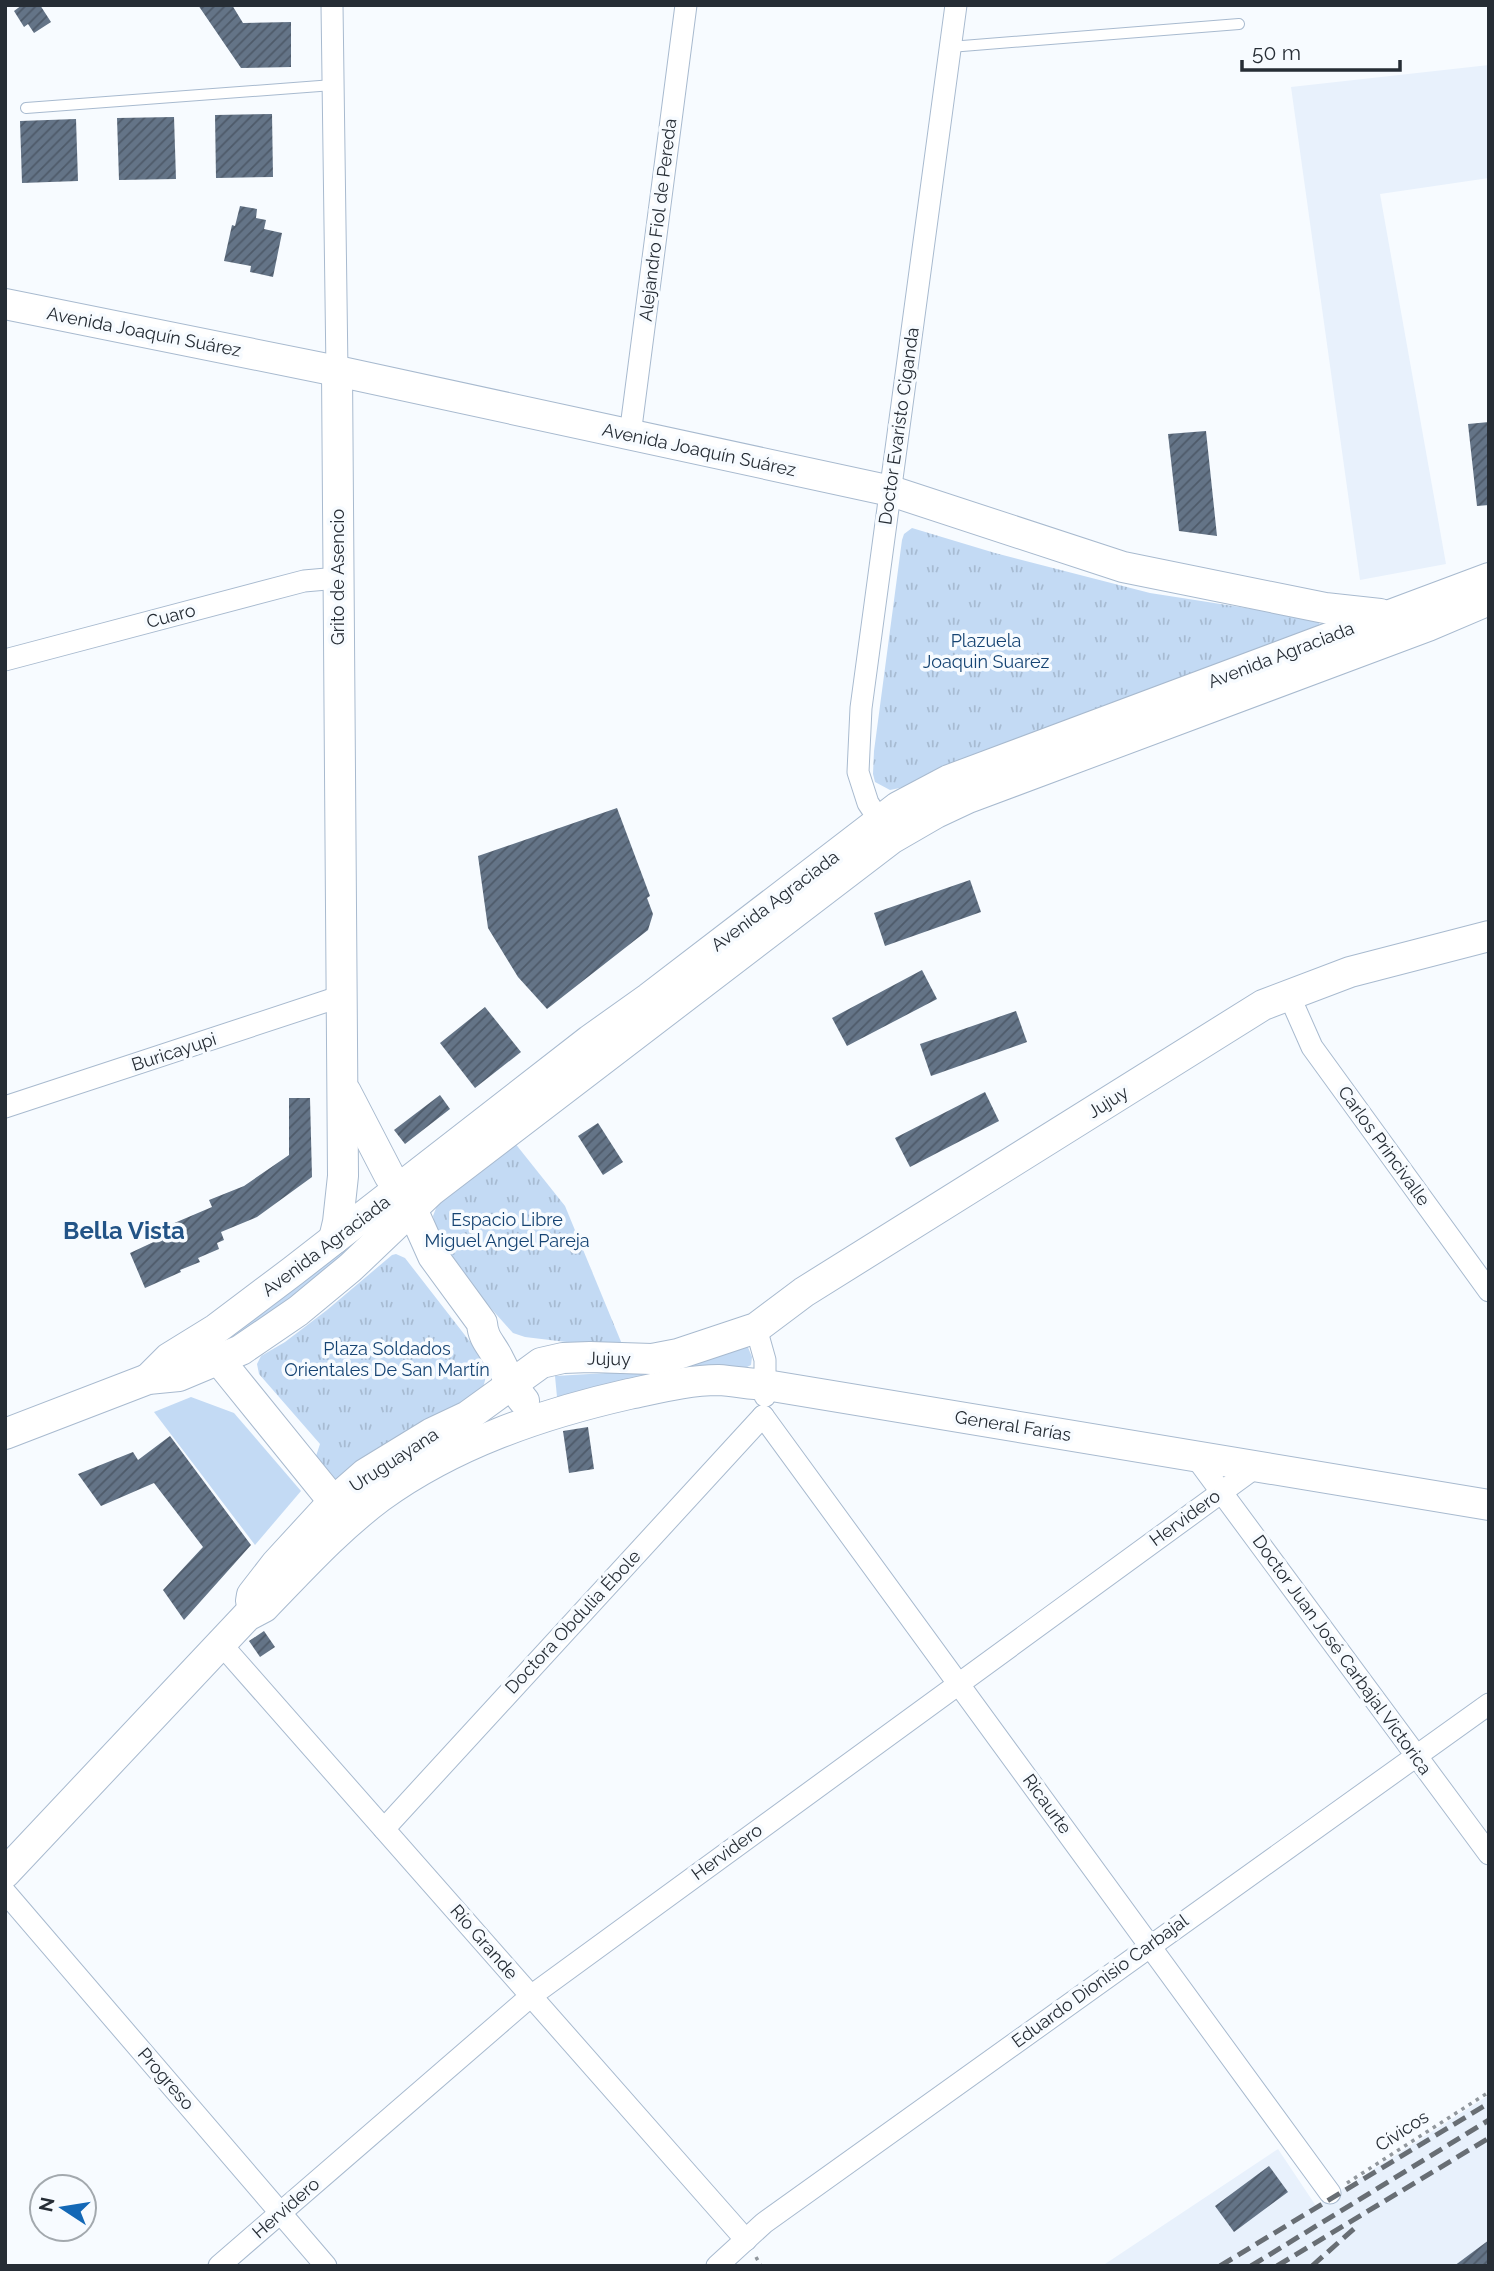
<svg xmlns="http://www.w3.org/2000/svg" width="1494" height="2271" viewBox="0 0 1494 2271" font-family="Raleway,sans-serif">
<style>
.built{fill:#e8f1fc}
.grass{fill:#c3daf4}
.park{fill:url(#park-tufts)}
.building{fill:url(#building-hatch)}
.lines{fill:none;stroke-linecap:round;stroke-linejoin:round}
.lane-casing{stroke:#a8bacf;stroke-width:12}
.street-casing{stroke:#a8bacf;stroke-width:23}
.secondary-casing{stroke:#a8bacf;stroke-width:32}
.path{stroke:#91979d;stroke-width:3.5;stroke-dasharray:3.5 5;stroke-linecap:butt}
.lane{stroke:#fff;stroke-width:10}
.street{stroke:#fff;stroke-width:21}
.secondary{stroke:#fff;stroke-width:30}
.rail{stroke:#686e74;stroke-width:5;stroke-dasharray:14 7;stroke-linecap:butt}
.labels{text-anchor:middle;stroke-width:7;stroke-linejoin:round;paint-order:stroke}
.street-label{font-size:18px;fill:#262d35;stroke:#f7fbff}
.park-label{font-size:18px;fill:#164473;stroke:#f7fbff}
.district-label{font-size:24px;font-weight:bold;fill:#235487;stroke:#f7fbff}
</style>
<defs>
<pattern id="park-tufts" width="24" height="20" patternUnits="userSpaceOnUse" patternTransform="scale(1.75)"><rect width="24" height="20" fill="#c3daf4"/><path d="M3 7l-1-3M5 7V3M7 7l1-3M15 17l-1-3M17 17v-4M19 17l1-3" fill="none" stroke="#a7bbd2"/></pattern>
<pattern id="building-hatch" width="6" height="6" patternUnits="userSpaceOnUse" patternTransform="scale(1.75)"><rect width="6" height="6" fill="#647487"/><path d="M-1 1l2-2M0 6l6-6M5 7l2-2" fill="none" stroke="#4e5a69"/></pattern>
</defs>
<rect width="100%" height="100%" fill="#f7fbff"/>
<g class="built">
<path d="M 1489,65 L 1489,178 L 1380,194 L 1446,564 L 1360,580 L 1291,87 Z"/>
<path d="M 1489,2095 L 1489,2266 L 1102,2266 L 1278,2149 L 1316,2206 Z"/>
</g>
<g class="grass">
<path d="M 375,1224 L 377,1227 C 338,1260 265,1334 216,1342 Z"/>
<path d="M 747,1345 L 752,1357 L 751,1365 L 745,1368 L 558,1399 L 557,1397 L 555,1376 L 624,1372 Z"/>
<path d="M 191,1397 L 234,1413 L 301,1491 L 255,1545 L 154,1412 Z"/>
</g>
<g class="park">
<path d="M 912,528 L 995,553 L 1150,593 L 1318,619 L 1320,626 L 909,786 L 890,790 L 875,782 L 873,774 L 874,751 L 902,540 L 904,534 Z"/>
<path d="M 514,1142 L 565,1206 L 624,1349 L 525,1337 L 513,1333 L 479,1295 L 438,1237 L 433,1216 L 438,1203 Z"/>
<path d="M 396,1254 L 405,1258 L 478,1352 C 487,1367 489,1379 479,1394 L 337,1481 L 315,1459 L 320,1444 L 259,1374 L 257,1364 L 261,1356 L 285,1342 L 327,1310 L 392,1255 Z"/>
</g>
<g class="building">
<path d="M 22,5 L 40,5 L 51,22 L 34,33 L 28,24 L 24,27 L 14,11 Z"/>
<path d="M 198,5 L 232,5 L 243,23 L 291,22 L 291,67 L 241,68 Z"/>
<path d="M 272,114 L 273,177 L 216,178 L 215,115 Z"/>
<path d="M 174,117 L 176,179 L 119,180 L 117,118 Z"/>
<path d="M 76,119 L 78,181 L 22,183 L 20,121 Z"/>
<path d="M 240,206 L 257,209 L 256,218 L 266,220 L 264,229 L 282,233 L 273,277 L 250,272 L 251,266 L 224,261 L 232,225 L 235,226 Z"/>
<path d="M 1489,422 L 1489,505 L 1477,506 L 1468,424 Z"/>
<path d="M 1206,431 L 1217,536 L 1179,531 L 1168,434 Z"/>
<path d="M 617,808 L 650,896 L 647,898 L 653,914 L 648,930 L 547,1009 L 518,977 L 488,928 L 478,856 Z"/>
<path d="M 970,880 L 981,912 L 885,946 L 874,913 Z"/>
<path d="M 922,970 L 937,999 L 847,1046 L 832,1018 Z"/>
<path d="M 485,1007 L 521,1052 L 475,1088 L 440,1043 Z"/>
<path d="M 1016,1011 L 1027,1042 L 931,1076 L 920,1044 Z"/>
<path d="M 985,1092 L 999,1121 L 910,1167 L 895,1138 Z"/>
<path d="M 440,1095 L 450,1109 L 405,1144 L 394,1130 Z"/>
<path d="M 289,1098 L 310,1098 L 312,1177 L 257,1217 L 221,1232 L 224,1240 L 217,1243 L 219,1249 L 198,1258 L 200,1262 L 180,1270 L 181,1272 L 145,1288 L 130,1253 L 175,1232 L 172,1224 L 212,1207 L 209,1200 L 244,1186 L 289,1155 Z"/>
<path d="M 598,1123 L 623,1162 L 603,1175 L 578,1136 Z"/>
<path d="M 588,1427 L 594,1469 L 569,1473 L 563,1431 Z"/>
<path d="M 170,1436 L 251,1545 L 184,1620 L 163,1590 L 203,1547 L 154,1483 L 101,1506 L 78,1474 L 133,1452 L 138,1460 Z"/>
<path d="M 264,1631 L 275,1647 L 260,1657 L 249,1641 Z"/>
<path d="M 1269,2166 L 1288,2192 L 1234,2232 L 1215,2206 Z"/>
<path d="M 1489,2240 L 1489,2266 L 1454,2266 Z"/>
</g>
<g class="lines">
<g class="lane-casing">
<g id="lane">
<path d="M 950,47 L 1239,24"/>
<path d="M 26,108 L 333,85"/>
</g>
</g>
<g class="street-casing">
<g id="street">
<path d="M 332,5 L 337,371"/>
<path d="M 630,435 L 686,5"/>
<path d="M 5,660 L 304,581 L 338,578"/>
<path d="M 888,833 L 868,803 L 858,772 L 861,708 L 956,5"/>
<path d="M 1289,995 L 1312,1047 L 1489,1291"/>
<path d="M 5,1107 L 342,996"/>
<path d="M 756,1328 L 765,1360 L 765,1396"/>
<path d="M 763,1416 L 1330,2193"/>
<path d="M 1194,1455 L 1489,1854"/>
<path d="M 221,1644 L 746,2240"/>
<path d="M 384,1829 L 763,1416"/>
<path d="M 5,1892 L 326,2266"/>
<path d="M 219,2266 L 531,1996 L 1256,1467"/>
<path d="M 717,2266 L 764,2223 L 1489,1704"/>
</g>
</g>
<g class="secondary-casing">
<g id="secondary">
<path d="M 5,304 L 337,371 L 891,491 L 1123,567 L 1325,608 L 1380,614"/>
<path d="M 346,1092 L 389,1175 L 412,1209 L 433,1256 L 482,1323 C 483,1339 491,1344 498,1358 C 506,1374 512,1387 524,1401"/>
<path d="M 334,1239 L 338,1222 L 343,1176 L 337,371"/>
<path d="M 219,1360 L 346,1517"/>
<path d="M 148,1379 L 169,1358 L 216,1329 L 293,1271 L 590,1040 L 649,998 L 898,807 L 949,780 L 1489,578"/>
<path d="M 5,1434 L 148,1379 L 179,1376 L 241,1350 L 298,1311 L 350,1268 L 432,1190 L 891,839 L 936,813 L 968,798 L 1428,626 L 1489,600"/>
<path d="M 251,1601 L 252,1595 L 276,1564 L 333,1502 L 365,1474 L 432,1433 L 468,1416 L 541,1363 L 563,1358 L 590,1357 L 652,1359 L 678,1354 L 756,1328 L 804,1292 L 1263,1005 L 1350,972 L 1489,936"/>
<path d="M 5,1873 L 247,1616 L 264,1607 C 301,1569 337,1529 380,1497 C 453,1444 541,1414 629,1394 C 658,1388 689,1380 718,1380 C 734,1381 750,1384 766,1385 L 1489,1505"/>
</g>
</g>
<g class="path">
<path d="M 1347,2183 L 1489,2092"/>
<path d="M 756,2257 L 761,2266"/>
</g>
<use href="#lane" class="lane"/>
<use href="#street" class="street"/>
<use href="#secondary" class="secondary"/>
<g class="rail">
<path d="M 1220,2266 L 1489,2103"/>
<path d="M 1251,2266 L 1489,2120"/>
<path d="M 1277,2266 L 1489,2138"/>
<path d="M 1312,2266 L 1357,2226"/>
</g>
</g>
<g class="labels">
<g class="street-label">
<text transform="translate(658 220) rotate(-83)" y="6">Alejandro Fiol de Pereda</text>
<text transform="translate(144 332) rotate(11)" y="6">Avenida Joaquín Suárez</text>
<text transform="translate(899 426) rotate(-82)" y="6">Doctor Evaristo Ciganda</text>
<text transform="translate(699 450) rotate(12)" y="6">Avenida Joaquín Suárez</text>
<text transform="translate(338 577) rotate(-90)" y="6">Grito de Asencio</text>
<text transform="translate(171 616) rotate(-15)" y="6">Cuaro</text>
<text transform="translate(1281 655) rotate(-21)" y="6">Avenida Agraciada</text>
<text transform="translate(775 901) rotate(-37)" y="6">Avenida Agraciada</text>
<text transform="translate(174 1052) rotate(-18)" y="6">Buricayupi</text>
<text transform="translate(1108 1102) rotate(-32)" y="6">Jujuy</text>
<text transform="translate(1384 1146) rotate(54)" y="6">Carlos Princivalle</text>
<text transform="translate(326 1246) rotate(-37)" y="6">Avenida Agraciada</text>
<text transform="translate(609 1359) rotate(1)" y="6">Jujuy</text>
<text transform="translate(1013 1426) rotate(9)" y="6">General Farías</text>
<text transform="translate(394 1460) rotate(-33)" y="6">Uruguayana</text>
<text transform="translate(1185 1518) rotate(-36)" y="6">Hervidero</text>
<text transform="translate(573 1622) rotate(-47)" y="6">Doctora Obdulia Ébole</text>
<text transform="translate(1342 1655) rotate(54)" y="6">Doctor Juan José Carbajal Victorica</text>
<text transform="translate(1047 1804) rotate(54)" y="6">Ricaurte</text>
<text transform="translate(727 1852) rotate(-36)" y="6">Hervidero</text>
<text transform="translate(484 1942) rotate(49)" y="6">Río Grande</text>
<text transform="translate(1100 1981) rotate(-36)" y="6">Eduardo Dionisio Carbajal</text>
<text transform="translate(166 2079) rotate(49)" y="6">Progreso</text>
<text transform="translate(1402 2131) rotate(-33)" y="6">Cívicos</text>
<text transform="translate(286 2208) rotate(-41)" y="6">Hervidero</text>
</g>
<g class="park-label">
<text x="986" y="647">Plazuela<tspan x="986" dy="21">Joaquin Suarez</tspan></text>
<text x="507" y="1226">Espacio Libre<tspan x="507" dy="21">Miguel Angel Pareja</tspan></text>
<text x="387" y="1355">Plaza Soldados<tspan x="387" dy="21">Orientales De San Martín</tspan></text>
</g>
<g class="district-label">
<text x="124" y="1239">Bella Vista</text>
</g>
</g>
<rect width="1494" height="2271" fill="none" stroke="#262d35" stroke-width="14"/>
<g transform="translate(63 2208) rotate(282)"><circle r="33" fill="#f7fbff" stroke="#a3a9ae" stroke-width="2"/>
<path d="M0-5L12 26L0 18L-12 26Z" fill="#1368b6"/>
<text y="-10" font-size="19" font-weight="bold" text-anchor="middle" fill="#262d35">N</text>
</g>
<path d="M1242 60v10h158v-10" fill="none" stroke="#262d35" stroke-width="3.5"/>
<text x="1252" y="60" font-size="21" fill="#262d35" stroke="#f7fbff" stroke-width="5" paint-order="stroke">50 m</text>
</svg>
